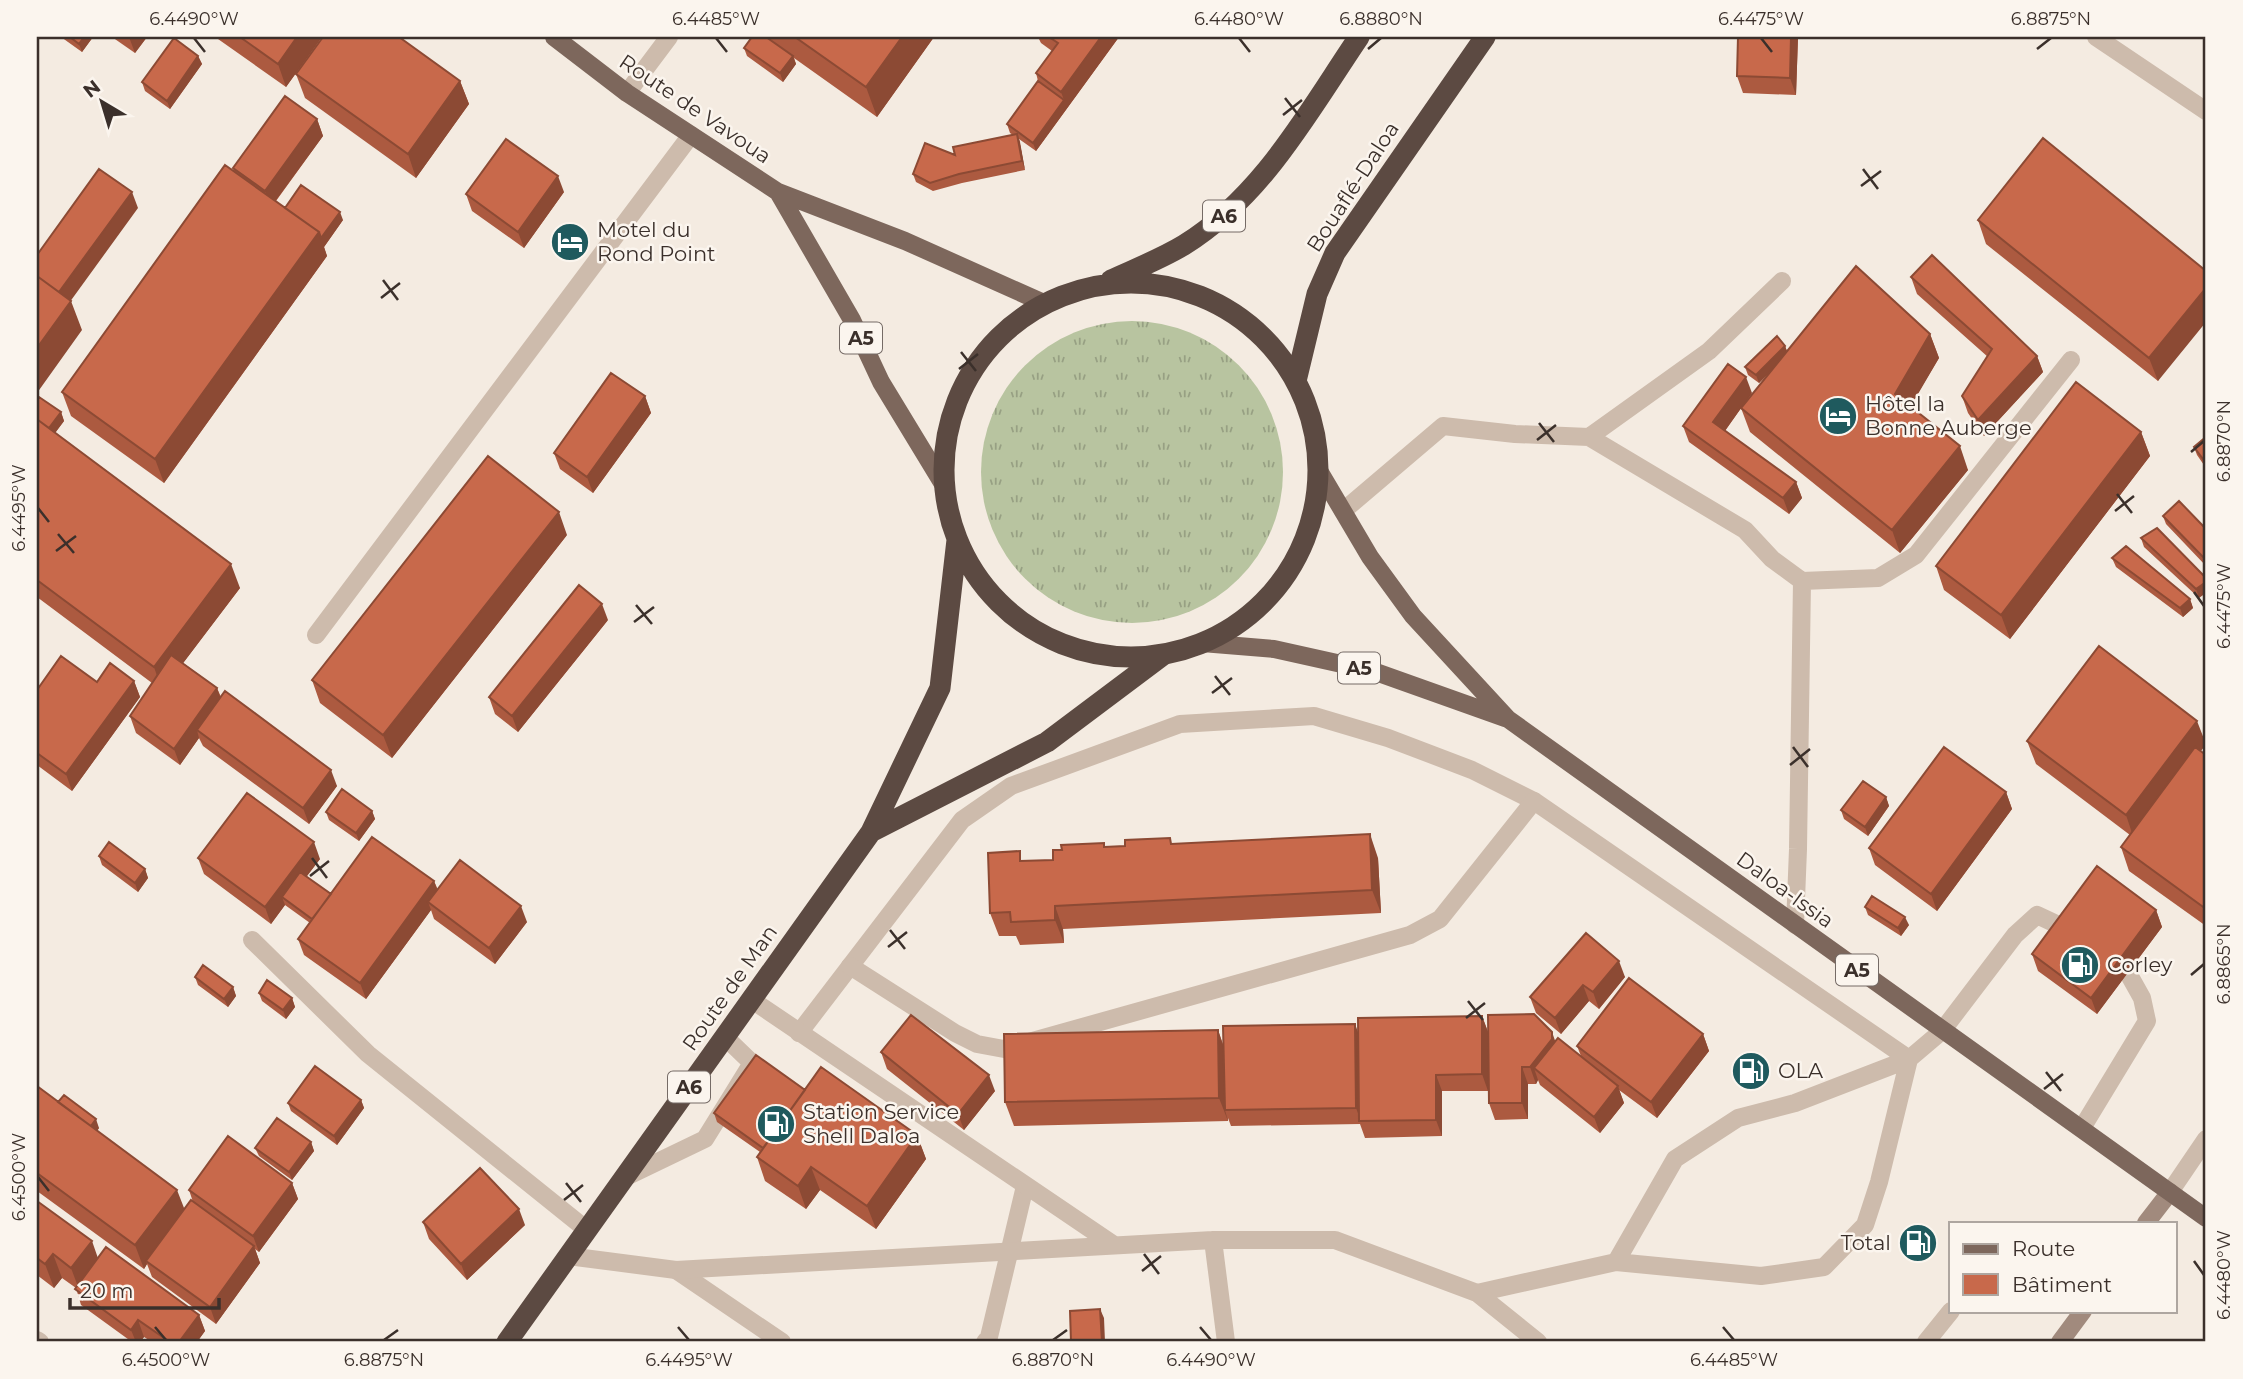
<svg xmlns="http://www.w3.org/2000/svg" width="2243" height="1379" viewBox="0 0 2243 1379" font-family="Montserrat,sans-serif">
	<defs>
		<pattern id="grass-tufts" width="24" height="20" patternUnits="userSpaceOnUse" patternTransform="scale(1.75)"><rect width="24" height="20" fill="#b8c4a0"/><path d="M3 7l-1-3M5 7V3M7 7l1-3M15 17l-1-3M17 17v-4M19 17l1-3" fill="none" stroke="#97a083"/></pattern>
	</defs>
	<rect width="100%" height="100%" fill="#f4ebe1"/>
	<path fill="url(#grass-tufts)" d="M981 472a151 151 0 1 1 302 0a151 151 0 1 1-302 0Z"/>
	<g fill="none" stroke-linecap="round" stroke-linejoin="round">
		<path stroke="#cdbbac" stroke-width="18" d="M1589 437 1745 530 1772 559 1802 581 1798 849 1795 925
			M1343 511 1443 426 1515 434 1589 437 1709 351 1782 281
			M1802 581 1878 578 1916 555 2071 360
			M316 635 691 135
			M252 940 368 1054 587 1230
			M799 1033 962 820 1011 786 1180 724 1314 716 1388 738 1472 770 1534 801 1909 1059 1879 1182 1865 1225 1824 1267 1761 1276 1616 1262
			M2082 1128 2147 1021 2142 998 2128 973
			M624 1178 705 1139 752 1063 725 1037
			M676 1270 782 1342
			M1477 1293 1616 1262 1675 1159 1738 1118 1795 1103 1909 1059 1942 1031 2015 935 2037 915 2069 930
			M985 1342 989 1337 1025 1186
			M1926 1342 1951 1311"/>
		<path stroke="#cdbbac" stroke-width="18" d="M2096 37 2206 111
			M627 93 669 37
			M850 966 955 1033 977 1044 1004 1049 1410 935 1440 919 1534 801
			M752 1000 1114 1245
			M2170 1192 2206 1139
			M1213 1240 1226 1342
			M568 1256 676 1270 1213 1240H1335L1477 1293 1538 1342
			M37 1340 40 1342"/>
		<path stroke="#a18a7d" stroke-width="18" d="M2146 1223 2170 1192
			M2060 1342 2083 1311"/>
		<path stroke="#7d675c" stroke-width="18" d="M554 37 627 93 778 192 905 241 1046 304
			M778 192 852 320 881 382 943 484
			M1318 469 1370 557 1413 616 1508 719 2206 1218
			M1202 643 1274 649 1373 671 1505 718"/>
		<path stroke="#5c4a42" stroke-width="21" d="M1111 280C1135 269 1161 259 1184 245 1263 196 1308 112 1359 37
			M944 470a187 187 0 1 1 374 0a187 187 0 1 1-374 0Z
			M1296 381 1317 294 1335 253 1485 37
			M871 832 1047 742 1163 655
			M507 1342 871 832 940 688 957 540"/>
	</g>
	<path fill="#ac5a40" d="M61 37H93L82 52Z
		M112 37H147L135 53Z
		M217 37H322L286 87 218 39Z
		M752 37H934L877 117 794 58 796 64 783 82 747 56 744 48Z
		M1038 37H1119L1036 151 1019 139 1025 170 962 183 933 191 916 182 913 174 955 155 1013 135 1010 133 1007 124 1038 81 1036 73 1052 51 1041 43Z
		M1738 37H1798L1796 95 1743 93 1737 76Z
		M198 56 202 64 170 109 145 91 142 82Z
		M296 74 460 81 469 104 416 178 305 98Z
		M317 119 323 136 276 201 285 208 343 220 324 247 327 256 164 483 71 416 62 392 234 172 233 168Z
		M564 192 524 248 472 211 466 194Z
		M1978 220 2206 271 2158 381 1986 244Z
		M1911 277 2037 356 2043 372 1984 436 1968 413 1962 396 1988 357 1917 294Z
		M1930 334 1939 358 1910 406 1968 470 1900 553 1750 432 1741 408 1725 431 1796 482 1802 498 1789 514 1689 442 1683 426 1752 393 1743 406 1768 374 1759 383 1748 375 1745 367 1785 346 1787 351Z
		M645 396 651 413 593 493 560 469 554 453Z
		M37 400 61 412 64 421 55 433 240 588 183 663 217 688 221 697 337 786 309 824 203 746 199 738 180 765 136 733 130 716 152 683 37 597Z
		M2141 432 2150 456 2010 639 1944 590 1936 566Z
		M2206 437V468L2197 455 2194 447Z
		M2163 516 2206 529V566L2166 524Z
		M567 535 392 758 320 703 312 680Z
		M2141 538 2206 578 2199 598 2144 547Z
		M2112 558 2190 599 2193 608 2183 617 2116 567Z
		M608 620 518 732 495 714 489 697Z
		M134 681 140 697 72 791 37 765V690L97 682Z
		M2027 741 2206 744 2201 751 2206 755V926L2129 871 2121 847 2130 835 2036 764Z
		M2006 792 2012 809 1937 911 1875 865 1869 848Z
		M1886 797 1889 806 1868 836 1844 819 1841 810Z
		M372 811 375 819 359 841 329 820 326 812Z
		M1172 844 1378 858 1381 913 1063 929 1064 943 1020 945 1016 936H999L990 913 1023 861 1053 860 1105 847Z
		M99 856 145 869 148 878 138 892 102 865Z
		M198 858 320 859 306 877 331 894 434 881 438 890 527 922 495 964 434 919 431 910 366 999 304 955 298 939 310 923 285 905 271 924 204 874Z
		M1865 907 1909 925 1901 936 1868 915Z
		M2156 910 2162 927 2097 1014 2038 971 2032 954Z
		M1586 933 1625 977 1599 1009 1589 1001 1561 1034 1536 1013 1530 997Z
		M195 977 233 987 236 996 228 1007 198 985Z
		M259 993 292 998 295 1007 286 1019 262 1001Z
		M1488 1015 1555 1042 1581 1056 1577 1046 1703 1034 1709 1051 1657 1118 1619 1090 1624 1103 1600 1133 1540 1085 1538 1080 1536 1084H1528V1119L1495 1120 1489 1103Z
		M1482 1016 1488 1032V1091H1442V1136L1365 1138 1360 1124 1231 1126 1228 1118V1121L1014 1126 1005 1102 1218 1030 1224 1047 1358 1033Z
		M881 1052 995 1091 964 1130 887 1069Z
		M37 1086 58 1102 99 1128 97 1131 184 1209 193 1202 189 1190 292 1183 298 1199 259 1252 255 1249 260 1263 216 1324 152 1277 147 1264 144 1269 37 1191Z
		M805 1090 917 1135 926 1159 876 1229 820 1190 806 1209 765 1181 757 1157 760 1152 717 1122 714 1113Z
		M361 1100 364 1108 337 1145 291 1111 288 1103Z
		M311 1142 314 1151 292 1180 259 1156 255 1148Z
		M37 1201 98 1258 199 1315 205 1331 197 1342H152L144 1337 140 1342H132L81 1305 76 1288 62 1278 54 1288 37 1275Z
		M423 1222 525 1225 467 1280 429 1239Z"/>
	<path fill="#8c4a34" d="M84 37H93L82 52 79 44Z
		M129 37H147L135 53Z
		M297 37H322L286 87 278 64Z
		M902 37H934L877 117 866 87Z
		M1101 37H1119L1036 151 1033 143 1064 100 1061 92Z
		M1791 37H1798L1796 95 1790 78Z
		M198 56 202 64 170 109 167 101Z
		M793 56 796 64 783 82 780 73Z
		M460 81 469 104 416 178 408 154Z
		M317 119 323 136 271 207 265 191Z
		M1017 134 1020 142 1025 170 1022 161Z
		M558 176 564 192 524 248 518 232Z
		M132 192 138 208 64 310 58 293Z
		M340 212 343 220 324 247 327 256 164 483 155 459 319 232Z
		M2206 288V322L2158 381 2149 358Z
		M71 301 82 330 37 393V348Z
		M1930 334 1939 358 1904 418 1895 394Z
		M1785 346 1788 354 1759 383 1756 375Z
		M2037 356 2043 372 1984 436 1978 420Z
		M1746 377 1752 393 1719 439 1713 422Z
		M645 396 651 413 593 493 587 477Z
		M61 412 64 421 37 457V445Z
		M2141 432 2150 456 2010 639 2001 615Z
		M1960 446 1968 470 1900 553 1892 530Z
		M1796 482 1802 498 1789 514 1783 498Z
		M559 512 567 535 392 758 383 735Z
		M231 564 240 588 162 691 154 667Z
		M2206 582V593L2199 598 2196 589Z
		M2190 599 2193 608 2183 617 2180 608Z
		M602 604 608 620 518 732 512 716Z
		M134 681 140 697 72 791 66 774Z
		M217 688 223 705 197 730 199 738 180 765 174 749Z
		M2197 721 2206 744 2134 839 2126 815Z
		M331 770 337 786 309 824 303 808Z
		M2006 792 2012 809 1937 911 1931 894Z
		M1886 797 1889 806 1868 836 1865 827Z
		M372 811 375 819 359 841 356 833Z
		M1370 834 1378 858 1381 913 1372 890Z
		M314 842 320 859 288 901 282 897 285 905 271 924 265 907Z
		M145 869 148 878 138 892 135 883Z
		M434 881 440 897 428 902 431 910 366 999 360 983Z
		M521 906 527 922 495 964 489 948Z
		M1055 906 1063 929 1064 943 1055 920Z
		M2156 910 2162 927 2097 1014 2091 998Z
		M1905 917 1909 925 1901 936 1898 928Z
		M1619 961 1625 977 1599 1009 1593 992Z
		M1583 985 1589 1001 1561 1034 1555 1018Z
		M233 987 236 996 228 1007 224 999Z
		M292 998 295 1007 286 1019 283 1010Z
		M1482 1016 1488 1032V1091L1482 1074Z
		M1355 1024 1361 1040V1121L1356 1108Z
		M1218 1030 1226 1054 1225 1110 1228 1121 1219 1098Z
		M1552 1032 1558 1049 1534 1068 1538 1080 1536 1084 1530 1067Z
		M1703 1034 1709 1051 1657 1118 1651 1102Z
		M1522 1067 1528 1084V1119L1522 1103Z
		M989 1075 995 1091 964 1130 958 1114Z
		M1436 1075 1442 1091V1136L1436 1120Z
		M1618 1086 1624 1103 1600 1133 1594 1117Z
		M361 1100 364 1108 337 1145 334 1136Z
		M96 1119 99 1128 91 1139 88 1130Z
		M917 1135 926 1159 876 1229 867 1206Z
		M311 1142 314 1151 292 1180 289 1172Z
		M811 1167 820 1190 806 1209 798 1186Z
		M292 1183 298 1199 259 1252 253 1236Z
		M177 1190 186 1213 146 1261 147 1264 144 1269 135 1245Z
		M519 1209 525 1225 467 1280 461 1264Z
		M92 1241 100 1264 80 1292 71 1268Z
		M254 1246 260 1263 216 1324 210 1307Z
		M53 1254 62 1278 54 1288 45 1264Z
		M1100 1309 1104 1318 1105 1342H1102Z
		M199 1315 205 1331 197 1342H179Z
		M138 1320 144 1337 140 1342H136L131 1330Z"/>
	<path fill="#c8694b" stroke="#8c4a34" stroke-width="2" d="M70 37H84L79 44Z
		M240 37H297L278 64Z
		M323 37H399L460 81 408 154 296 74Z
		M752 37H766L793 56 780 73 744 48Z
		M795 37H902L866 87Z
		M1049 37H1101L1061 92 1036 73 1058 43Z
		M1738 37H1791L1790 78 1737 76Z
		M174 38 198 56 167 101 142 82Z
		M1038 81 1064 100 1033 143 1007 124Z
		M285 96 317 119 265 191 233 168Z
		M1017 134 1022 161 959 174 930 183 913 174 925 143 955 155 953 147Z
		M2043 138 2206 271V288L2149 358 1978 220Z
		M506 139 558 176 518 232 466 194Z
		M225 165 319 232 155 459 62 392Z
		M99 169 132 192 59 292 37 276V255Z
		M301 185 340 212 321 238 319 232 285 208Z
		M1932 255 2037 356 1978 420 1962 396 1992 349 1911 277Z
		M1856 266 1930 334 1895 394 1960 446 1892 530 1741 408Z
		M37 276 71 301 37 348Z
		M1777 336 1785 346 1756 375 1745 367Z
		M1728 364 1746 377 1713 422 1796 482 1783 498 1683 426Z
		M611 373 645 396 587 477 554 453Z
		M2076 382 2141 432 2001 615 1936 566Z
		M39 397 61 412 49 428 38 420 37 422V400Z
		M38 420 231 564 154 667 37 580V422Z
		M2206 437V463L2194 447Z
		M488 456 559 512 383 735 312 680Z
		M2179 501 2206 529V560L2163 516Z
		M2157 528 2206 578V582L2196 589 2141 538Z
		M2126 546 2190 599 2180 608 2112 558Z
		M579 585 602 604 512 716 489 697Z
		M2099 646 2197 721 2126 815 2027 741Z
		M171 655 217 688 174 749 130 716Z
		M61 656 97 682 110 663 134 681 66 774 37 753V690Z
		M225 691 331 770 303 808 197 730Z
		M1944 747 2006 792 1931 894 1869 848Z
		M2195 747 2206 755V909L2121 847Z
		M1863 781 1886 797 1865 827 1841 810Z
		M342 789 372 811 356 833 326 812Z
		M247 793 314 842 265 907 198 858Z
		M1370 834 1372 890 1055 906V920L1011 922 1010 912 990 913 988 853 1020 851V861L1053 860V850H1062L1061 845 1104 843V847L1125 846V840L1170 838 1171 844Z
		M372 837 434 881 360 983 298 939Z
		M109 842 145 869 135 883 99 856Z
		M460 860 521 906 489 948 428 902Z
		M2097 866 2156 910 2091 998 2032 954Z
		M300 872 331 894 312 919 282 897Z
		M1872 896 1905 917 1898 928 1865 907Z
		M1586 933 1619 961 1593 992 1583 985 1555 1018 1530 997Z
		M203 965 233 987 224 999 195 977Z
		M1629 978 1703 1034 1651 1102 1577 1046Z
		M267 980 292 998 283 1010 259 993Z
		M1534 1014 1552 1032V1039L1530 1067H1522V1103H1489L1488 1015Z
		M911 1015 989 1075 958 1114 881 1052Z
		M1482 1016V1074L1436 1075V1120L1359 1121 1358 1018Z
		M1355 1024 1356 1108 1225 1110 1223 1026Z
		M1218 1030 1219 1098 1005 1102 1004 1034Z
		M1558 1038 1618 1086 1594 1117 1534 1068Z
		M756 1055 805 1090 763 1148 714 1113Z
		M315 1066 361 1100 334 1136 288 1103Z
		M821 1067 917 1135 867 1206 811 1167 798 1186 757 1157Z
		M37 1086 177 1190 135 1245 37 1173Z
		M64 1095 96 1119 91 1126 58 1102Z
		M277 1118 311 1142 289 1172 255 1148Z
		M228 1136 292 1183 253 1236 189 1190Z
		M480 1168 519 1209 461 1264 423 1222Z
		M191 1200 254 1246 210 1307 146 1261Z
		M37 1201 92 1241 71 1268 53 1254 45 1264 37 1258Z
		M106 1247 199 1315 179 1342H170L138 1320 131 1330 75 1289Z
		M1100 1309 1102 1342H1071L1070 1311Z"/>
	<path fill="none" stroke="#3b302b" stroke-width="2.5" d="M194 38 205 52M716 38 727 52M1239 38 1250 52M1761 38 1772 52M1368 49 1381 38M2037 49 2051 38M1285 98 1300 117M1283 115 1302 100M1863 169 1878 189M1861 186 1881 171M383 280 398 300M381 298 400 283M961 352 976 371M959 369 978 354M1539 423 1554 442M1537 440 1556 425M2191 452 2204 441M2117 494 2132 513M38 508 49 522M2115 511 2134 496M58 534 74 553M56 551 76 536M2194 592 2204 606M636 605 652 624M634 622 654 607M1215 676 1230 695M1212 693 1232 678M1793 747 1808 767M1790 765 1810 749M312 858 327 878M310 876 329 861M890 930 905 949M888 947 907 932M2191 975 2204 964M1468 1001 1483 1020M1466 1018 1485 1003M2046 1072 2061 1091M2044 1089 2063 1074M38 1177 49 1191M566 1183 581 1202M564 1200 583 1185M1144 1254 1159 1274M2194 1261 2204 1275M1142 1271 1161 1256M155 1327 166 1340M678 1327 689 1340M1200 1327 1211 1340M1723 1327 1734 1340M384 1340 398 1330M1053 1340 1067 1330"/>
	<defs>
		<g id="hotel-disc" transform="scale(2.0125)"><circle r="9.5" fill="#1f5a5e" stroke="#fbf5ee"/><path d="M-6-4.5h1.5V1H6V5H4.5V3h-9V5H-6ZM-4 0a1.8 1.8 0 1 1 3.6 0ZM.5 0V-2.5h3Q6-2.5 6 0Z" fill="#fff"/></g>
		<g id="fuel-disc" transform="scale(2.0125)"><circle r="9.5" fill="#1f5a5e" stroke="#fbf5ee"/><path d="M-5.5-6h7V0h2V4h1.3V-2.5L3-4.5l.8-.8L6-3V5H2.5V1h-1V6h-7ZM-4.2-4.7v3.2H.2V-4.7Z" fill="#fff"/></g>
	</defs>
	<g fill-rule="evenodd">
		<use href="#hotel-disc" x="570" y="242"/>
		<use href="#hotel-disc" x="1838" y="416"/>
		<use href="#fuel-disc" x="2080" y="965"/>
		<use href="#fuel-disc" x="1751" y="1071"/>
		<use href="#fuel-disc" x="776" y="1124"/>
		<use href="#fuel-disc" x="1918" y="1243"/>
	</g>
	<g text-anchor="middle" stroke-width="5" stroke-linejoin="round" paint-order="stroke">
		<g fill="#fbf5ee" stroke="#756b66" stroke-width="2">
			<rect x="1203" y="200.5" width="42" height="31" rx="5"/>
			<rect x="840" y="322.5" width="42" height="31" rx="5"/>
			<rect x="1338" y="652.5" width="42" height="31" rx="5"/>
			<rect x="1836" y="954.5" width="42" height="31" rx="5"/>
			<rect x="668" y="1071.5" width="42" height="31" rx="5"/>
		</g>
		<g font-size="19" font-weight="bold" fill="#3b302b">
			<text x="1224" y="223">A6</text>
			<text x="861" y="345">A5</text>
			<text x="1359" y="675">A5</text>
			<text x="1857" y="977">A5</text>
			<text x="689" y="1094">A6</text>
		</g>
		<g font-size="21" fill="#3b302b" stroke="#fbf5ee">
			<text transform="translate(695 109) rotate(34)" y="7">Route de Vavoua</text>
			<text transform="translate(1353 187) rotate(-57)" y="7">Bouaflé-Daloa</text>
			<text transform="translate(1785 890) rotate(36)" y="7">Daloa-Issia</text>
			<text transform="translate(730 988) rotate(-55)" y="7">Route de Man</text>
		</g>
		<g font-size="21" fill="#3b302b" stroke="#fbf5ee" text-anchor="start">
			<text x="597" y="237">Motel du<tspan x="597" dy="24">Rond Point</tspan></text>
			<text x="1865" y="411">Hôtel la<tspan x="1865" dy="24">Bonne Auberge</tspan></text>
			<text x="2107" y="972">Corley</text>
			<text x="1778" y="1078">OLA</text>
			<text x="803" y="1119">Station Service<tspan x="803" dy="24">Shell Daloa</tspan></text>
			<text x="1891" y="1250" text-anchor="end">Total</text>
		</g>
	</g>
	<rect width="2243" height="1379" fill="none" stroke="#fbf5ee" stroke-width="77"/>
	<rect x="1949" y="1222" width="228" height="91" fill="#fbf5ee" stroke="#aea6a0" stroke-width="2"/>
	<rect x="1963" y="1244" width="35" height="10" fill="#7d675c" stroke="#aea6a0" stroke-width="2"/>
	<text x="2012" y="1256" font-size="21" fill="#3b302b">Route</text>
	<rect x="1963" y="1274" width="35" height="21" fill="#c8694b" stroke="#aea6a0" stroke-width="2"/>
	<text x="2012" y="1292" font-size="21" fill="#3b302b">Bâtiment</text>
	<g transform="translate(102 102) rotate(322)" stroke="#fbf5ee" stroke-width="5" paint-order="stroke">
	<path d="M0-5L12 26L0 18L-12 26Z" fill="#3b302b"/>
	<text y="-10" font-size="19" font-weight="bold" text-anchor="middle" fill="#3b302b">N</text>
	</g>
	<path d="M70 1298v10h149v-10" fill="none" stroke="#3b302b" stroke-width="3.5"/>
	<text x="80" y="1298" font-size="21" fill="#3b302b" stroke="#fbf5ee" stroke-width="5" paint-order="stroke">20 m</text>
	<rect x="38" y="38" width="2166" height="1302" fill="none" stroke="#3b302b" stroke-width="2.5"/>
	<g font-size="18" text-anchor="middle" fill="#3b302b">
		<text x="194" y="25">6.4490°W</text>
		<text x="716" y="25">6.4485°W</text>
		<text x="1239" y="25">6.4480°W</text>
		<text x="1381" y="25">6.8880°N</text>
		<text x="1761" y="25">6.4475°W</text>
		<text x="2051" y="25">6.8875°N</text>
		<text transform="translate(2224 441) rotate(-90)" y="6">6.8870°N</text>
		<text transform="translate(19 508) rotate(-90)" y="6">6.4495°W</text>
		<text transform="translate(2224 606) rotate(-90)" y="6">6.4475°W</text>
		<text transform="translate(2224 964) rotate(-90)" y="6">6.8865°N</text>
		<text transform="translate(19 1177) rotate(-90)" y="6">6.4500°W</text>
		<text transform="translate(2224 1275) rotate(-90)" y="6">6.4480°W</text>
		<text x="166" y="1366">6.4500°W</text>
		<text x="384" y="1366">6.8875°N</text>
		<text x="689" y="1366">6.4495°W</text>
		<text x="1053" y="1366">6.8870°N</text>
		<text x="1211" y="1366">6.4490°W</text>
		<text x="1734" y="1366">6.4485°W</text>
	</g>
</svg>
